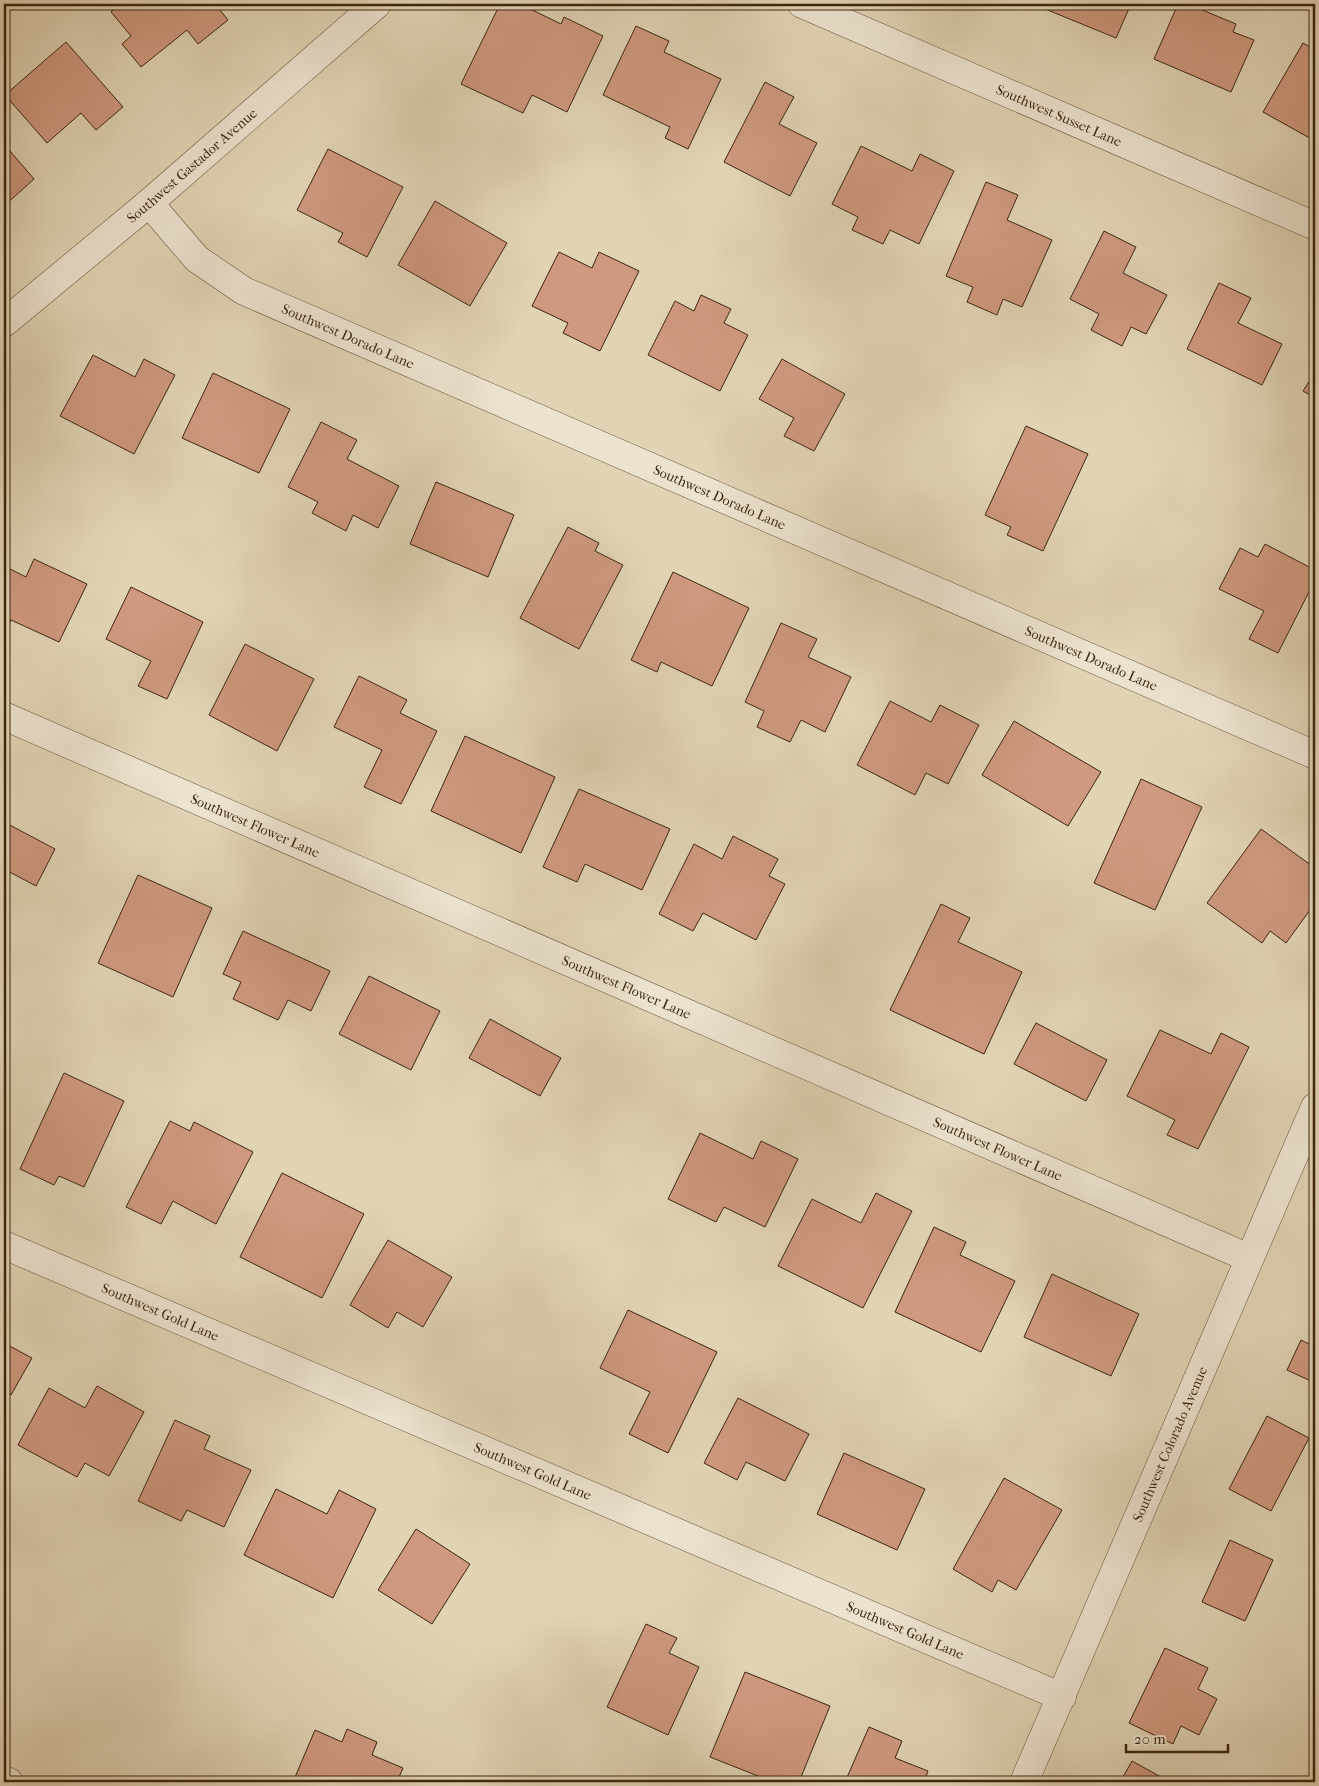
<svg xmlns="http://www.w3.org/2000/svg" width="1319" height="1786" viewBox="0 0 1319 1786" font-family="'IM FELL French Canon',serif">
	<rect width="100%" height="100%" fill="#e1d4b5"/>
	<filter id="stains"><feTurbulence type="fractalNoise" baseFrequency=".004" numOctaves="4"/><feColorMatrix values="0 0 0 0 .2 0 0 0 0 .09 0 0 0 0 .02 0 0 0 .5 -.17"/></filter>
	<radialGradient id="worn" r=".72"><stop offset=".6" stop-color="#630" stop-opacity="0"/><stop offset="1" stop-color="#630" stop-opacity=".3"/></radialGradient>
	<path fill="#ce997e" stroke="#3d260f" d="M120 4H215L228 20 198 44 187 30 141 67 122 44 131 36 111 12Z
		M500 4H520L561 24 564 17 603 36 567 112 532 95 523 113 461 84Z
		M1033 4H1131L1116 38Z
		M1178 4H1188L1236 24 1233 32 1254 40 1231 92 1154 59Z
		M636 26 669 41 664 52 721 79 688 149 665 138 670 127 603 95Z
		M66 42 123 107 96 130 81 113 47 143 5 95Z
		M1303 43 1315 50V141L1263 112Z
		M765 82 794 97 779 124 817 143 790 196 724 162Z
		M4 144 34 179 4 206Z
		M861 146 912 171 920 154 954 171 919 244 890 230 883 244 852 230 858 217 832 204Z
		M328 149 403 187 367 257 338 242 343 233 297 210Z
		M986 182 1018 195 1007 220 1052 240 1022 307 1003 299 997 315 967 302 973 287 946 276Z
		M435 201 507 243 470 306 398 265Z
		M1104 231 1136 247 1123 273 1167 295 1146 334 1131 327 1122 346 1091 330 1099 314 1070 299Z
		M559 252 592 268 599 252 639 271 600 351 563 333 568 323 532 306Z
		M1219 283 1251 298 1238 323 1282 344 1262 385 1187 349Z
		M701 295 731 309 724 323 748 335 720 391 648 355 675 301 694 311Z
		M93 355 135 377 144 359 175 375 134 454 60 416Z
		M782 359 845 394 814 451 784 436 794 418 759 399Z
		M1315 372V398L1303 391Z
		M213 373 290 409 259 473 182 438Z
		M321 422 357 440 347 459 399 486 378 528 353 515 346 531 312 513 318 502 288 487Z
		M1026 426 1088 454 1043 551 1007 535 1011 527 985 515Z
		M436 482 514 515 488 577 410 544Z
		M568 527 599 543 595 551 623 565 579 649 520 618Z
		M1265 544 1315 570V580L1278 653 1249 639 1264 611 1219 589 1240 548 1258 557Z
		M34 559 87 584 59 642 11 620 6 631 4 629V566L26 577Z
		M673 572 749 608 712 686 661 662 657 672 631 660Z
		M131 587 203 622 167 699 138 686 151 661 106 639Z
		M781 623 817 639 808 657 851 677 825 732 801 720 790 742 757 727 764 711 745 702Z
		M245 644 314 679 277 751 209 715Z
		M359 676 407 700 400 713 437 731 401 804 364 787 382 750 334 727Z
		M890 701 931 722 940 705 979 725 948 784 926 773 915 795 857 765Z
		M1014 721 1101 772 1068 826 982 775Z
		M465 736 555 777 521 853 431 811Z
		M1141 779 1202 807 1155 910 1094 883Z
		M579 789 670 829 642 890 585 864 577 882 543 867Z
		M4 822 55 849 36 886 4 869Z
		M1261 829 1315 868V903L1286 943 1270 931 1262 943 1207 903Z
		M733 836 778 859 769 876 785 884 756 940 703 913 693 931 659 914 694 844 722 859Z
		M138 875 212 908 173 997 98 963Z
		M941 904 970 918 958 942 1022 972 984 1054 890 1010Z
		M243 931 330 971 311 1011 288 1000 278 1020 233 999 241 982 223 974Z
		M369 976 440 1011 411 1070 339 1034Z
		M490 1019 561 1058 540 1096 469 1058Z
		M1036 1023 1107 1060 1086 1101 1014 1064Z
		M1160 1030 1211 1054 1221 1033 1249 1047 1198 1149 1167 1135 1175 1120 1127 1096Z
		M64 1073 124 1101 84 1187 59 1176 54 1185 20 1169Z
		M170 1121 190 1131 194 1122 253 1152 216 1224 173 1201 161 1224 126 1207Z
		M700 1133 753 1159 761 1141 798 1159 765 1227 724 1207 716 1222 668 1199Z
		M282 1173 364 1214 322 1298 240 1257Z
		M876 1193 912 1211 863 1308 778 1266 812 1199 861 1223Z
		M934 1227 966 1242 960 1255 1015 1281 981 1352 895 1312Z
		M388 1240 452 1277 423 1327 397 1312 388 1328 350 1305Z
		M1052 1274 1139 1314 1111 1376 1024 1337Z
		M628 1310 717 1352 668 1453 629 1434 650 1392 600 1368Z
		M1301 1340 1315 1347V1383L1287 1370Z
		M4 1343 32 1358 11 1395 4 1391Z
		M97 1386 144 1412 109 1476 85 1463 77 1477 18 1445 49 1388 85 1408Z
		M738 1398 809 1434 785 1481 746 1462 737 1480 704 1463Z
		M1267 1416 1309 1438 1271 1511 1229 1489Z
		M175 1420 210 1436 204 1449 251 1470 224 1527 187 1510 181 1521 138 1501Z
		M844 1453 925 1489 897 1550 817 1514Z
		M1004 1478 1062 1510 1016 1590 998 1580 992 1592 953 1569Z
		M276 1489 327 1514 339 1490 376 1509 333 1598 244 1555Z
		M416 1529 470 1564 432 1624 378 1590Z
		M1230 1540 1273 1560 1245 1621 1202 1602Z
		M646 1624 677 1638 669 1653 699 1667 668 1735 607 1707Z
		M1165 1648 1208 1668 1198 1689 1217 1699 1199 1735 1181 1726 1173 1744 1129 1723Z
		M745 1672 830 1706 799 1782H773L710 1757Z
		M869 1727 902 1741 895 1758 928 1771 924 1782H845Z
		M347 1729 377 1742 372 1755 403 1768 397 1782H293L315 1730 342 1742Z
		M1132 1761 1170 1782H1120Z"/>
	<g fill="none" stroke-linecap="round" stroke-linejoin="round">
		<g stroke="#665238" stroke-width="29">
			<g id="street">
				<path id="s1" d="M802 4 1315 226"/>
				<path id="s2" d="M149 203 197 259 244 291 1315 755"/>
				<path id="s3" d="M4 323 149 203 377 4"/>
				<path id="s4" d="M4 716 1249 1258"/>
				<path id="s5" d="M4 1245 1062 1697"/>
				<path d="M4 1780 9 1782"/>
				<path id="s6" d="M1024 1782 1315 1107"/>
			</g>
		</g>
		<use href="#street" stroke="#ece3cf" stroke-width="28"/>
	</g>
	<g text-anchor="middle" stroke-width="4.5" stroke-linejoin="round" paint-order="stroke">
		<g font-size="14" fill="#3d260f" stroke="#ece3cf">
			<text dy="5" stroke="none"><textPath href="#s1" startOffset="280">Southwest Susset Lane</textPath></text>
			<text dy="5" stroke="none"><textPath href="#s3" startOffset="245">Southwest Gastador Avenue</textPath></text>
			<text dy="5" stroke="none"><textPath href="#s2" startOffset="244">Southwest Dorado Lane</textPath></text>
			<text dy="5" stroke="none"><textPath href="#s2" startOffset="649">Southwest Dorado Lane</textPath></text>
			<text dy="5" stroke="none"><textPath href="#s2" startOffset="1054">Southwest Dorado Lane</textPath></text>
			<text dy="5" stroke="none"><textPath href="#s4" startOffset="274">Southwest Flower Lane</textPath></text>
			<text dy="5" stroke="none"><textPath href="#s4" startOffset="679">Southwest Flower Lane</textPath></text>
			<text dy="5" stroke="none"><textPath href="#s4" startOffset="1084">Southwest Flower Lane</textPath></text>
			<text dy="5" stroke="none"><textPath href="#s5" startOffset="170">Southwest Gold Lane</textPath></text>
			<text dy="5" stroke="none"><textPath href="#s6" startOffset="368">Southwest Colorado Avenue</textPath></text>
			<text dy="5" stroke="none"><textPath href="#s5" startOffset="575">Southwest Gold Lane</textPath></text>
			<text dy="5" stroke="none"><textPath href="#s5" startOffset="980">Southwest Gold Lane</textPath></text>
		</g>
	</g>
	<rect width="1319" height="1786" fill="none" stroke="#e1d4b5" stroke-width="20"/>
	<rect x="5" y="5" width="1309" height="1776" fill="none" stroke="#3d260f" stroke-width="2.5"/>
	<rect x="10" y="10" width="1299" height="1766" fill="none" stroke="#3d260f"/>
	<path d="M1126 1744v8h102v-8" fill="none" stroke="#3d260f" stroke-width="2.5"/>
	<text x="1134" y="1744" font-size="15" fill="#3d260f" stroke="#ece3cf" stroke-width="4" paint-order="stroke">20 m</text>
	<rect width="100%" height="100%" filter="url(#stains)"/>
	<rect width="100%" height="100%" fill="url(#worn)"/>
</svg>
